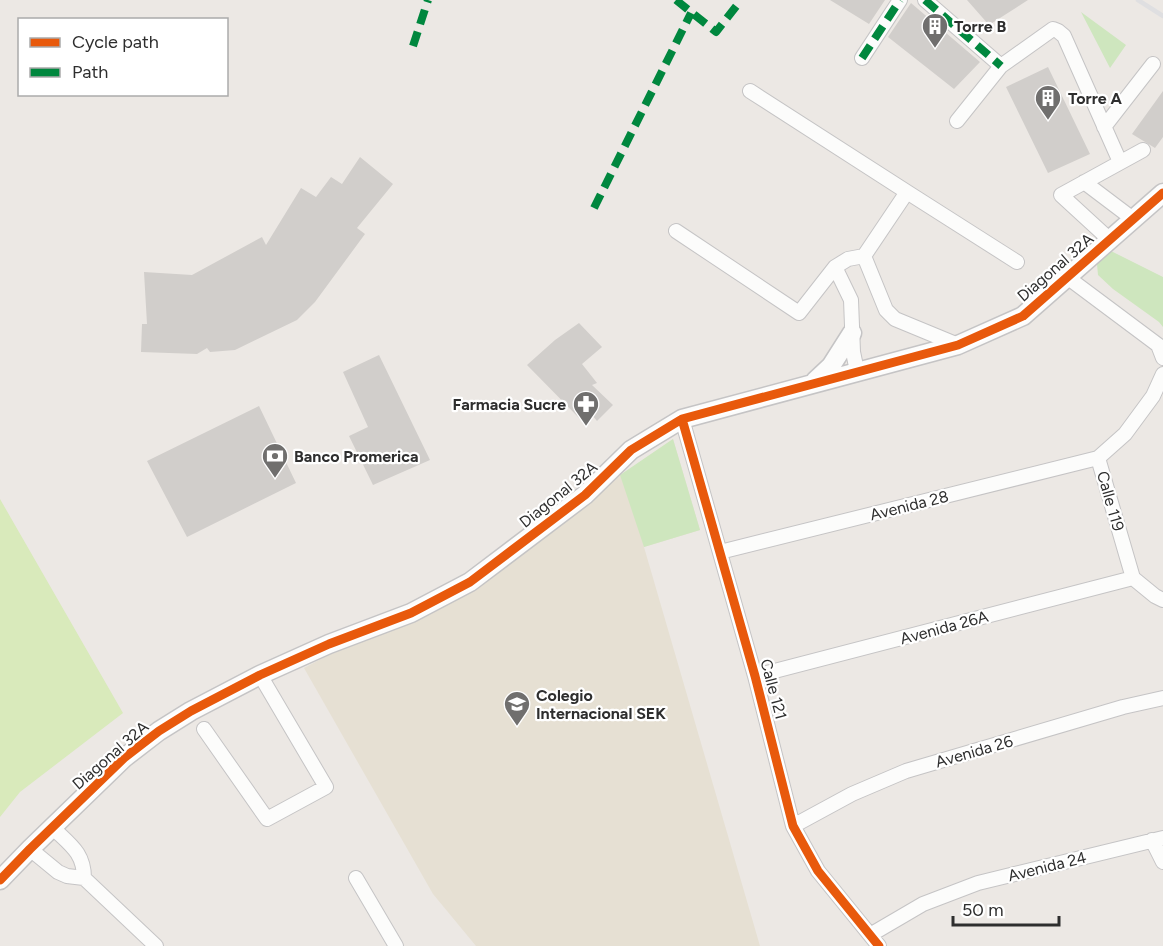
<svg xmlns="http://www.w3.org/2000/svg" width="1163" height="946" viewBox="0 0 1163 946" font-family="Figtree,sans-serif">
	<rect width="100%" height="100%" fill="#ece8e4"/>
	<path fill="#e6e0d3" d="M673 439 700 530 644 547 760 946H476L433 894 304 668 470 580Z"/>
	<path fill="#cee6be" d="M1081 12 1126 45 1110 68Z
		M1111 251 1163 277V327L1159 322 1113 289 1098 275 1097 264Z
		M673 439 700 530 644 547 620 475Z"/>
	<path fill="#d9eabb" d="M0 499 123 713 20 792 0 817Z"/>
	<path fill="#d1cecb" d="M830 0H885L869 24Z
		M967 0H1028L989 25Z
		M911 3 980 62 954 89 888 37Z
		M1048 67 1090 154 1048 173 1006 87Z
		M1163 91V137L1155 148 1132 134Z
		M360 157 393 184 357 228 365 234 315 302 297 320 235 350 210 352 207 348 197 354 141 352 142 324H147L144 272 192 275 262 237 266 245 301 188 316 197 331 177 342 184Z
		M579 323 602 347 582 364 597 383 592 385 613 405 597 421 591 414 583 422 527 365 555 340Z
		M379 355 430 460 373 485 349 436 368 427 343 372Z
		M259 406 296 483 187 537 147 461Z"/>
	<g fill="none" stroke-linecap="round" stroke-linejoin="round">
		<g stroke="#c5c4c5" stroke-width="16">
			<path id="street" d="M925 0 1001 66
				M862 58 900 0
				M957 121 1001 66 1053 29 1058 31 1064 36 1120 162
				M1104 127 1153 64
				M1084 182 1133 219
				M907 192 1017 262
				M676 231 799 313 835 267 848 259 864 256 907 192 750 91
				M1110 240 1061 195 1143 150
				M864 256 886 310 895 319 958 345
				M835 267 851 300 853 352 857 371
				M1067 277 1158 345 1163 358
				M682 419 755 676 793 826 818 871 879 946
				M720 552 1098 458
				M1133 578 1098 458 1125 434 1153 396 1163 374
				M1133 578 1155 596 1163 600
				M755 676 1133 578
				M204 729 267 819 326 787 260 675
				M793 826 852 794 906 771 1123 707 1163 698
				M52 827C69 844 84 852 84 878
				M1152 840 1163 862
				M30 849 58 872 67 876 84 878 156 946
				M356 878 396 946
				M870 935 923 904 978 883 1163 838"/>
		</g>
		<g stroke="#c5c4c5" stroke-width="21">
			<path id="secondary" d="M815 381 831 366 852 333
				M0 880 30 849 124 758 159 731 191 711 260 675 329 644 411 613 470 582 585 495 631 450 682 419 958 345 1023 316 1163 193"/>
		</g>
		<use href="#street" stroke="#fcfcfb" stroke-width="14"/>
		<use href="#secondary" stroke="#fcfcfb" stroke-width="18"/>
		<path stroke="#dfdfe1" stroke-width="4.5" d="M1138 0 1163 16"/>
		<path stroke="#00873e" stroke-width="8" stroke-dasharray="15 8" stroke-linecap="butt" d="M676 0 716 32 741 0
			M925 0 1001 66
			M413 46 428 0
			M862 58 900 0
			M594 208 691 13"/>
		<g stroke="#fff" stroke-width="13">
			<path id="cycleway" d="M682 419 755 676 793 826 818 871 879 946
				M0 880 30 849 124 758 159 731 191 711 260 675 329 644 411 613 470 582 585 495 631 450 682 419 958 345 1023 316 1163 193"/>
		</g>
		<use href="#cycleway" stroke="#e8590c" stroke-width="9"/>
	</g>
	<defs>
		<g id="building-pin" transform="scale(1.35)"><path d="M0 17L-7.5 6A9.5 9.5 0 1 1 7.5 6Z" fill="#706f6e" stroke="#fff"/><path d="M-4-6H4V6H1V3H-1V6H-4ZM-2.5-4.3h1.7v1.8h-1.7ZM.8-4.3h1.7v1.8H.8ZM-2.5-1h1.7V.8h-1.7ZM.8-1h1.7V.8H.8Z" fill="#fff"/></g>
		<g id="pharmacy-pin" transform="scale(1.35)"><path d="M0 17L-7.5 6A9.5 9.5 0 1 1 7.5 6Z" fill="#706f6e" stroke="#fff"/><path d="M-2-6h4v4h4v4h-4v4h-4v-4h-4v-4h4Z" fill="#fff"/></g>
		<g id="bank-pin" transform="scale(1.35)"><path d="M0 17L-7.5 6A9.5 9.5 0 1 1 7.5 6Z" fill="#706f6e" stroke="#fff"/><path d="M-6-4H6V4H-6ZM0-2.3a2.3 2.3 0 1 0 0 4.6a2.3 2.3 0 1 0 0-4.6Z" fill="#fff"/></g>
		<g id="school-pin" transform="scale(1.35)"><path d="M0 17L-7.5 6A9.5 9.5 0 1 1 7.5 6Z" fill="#706f6e" stroke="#fff"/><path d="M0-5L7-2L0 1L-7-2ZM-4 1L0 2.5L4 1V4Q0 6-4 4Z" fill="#fff"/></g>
	</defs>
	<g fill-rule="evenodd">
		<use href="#building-pin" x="935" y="26"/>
		<use href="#building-pin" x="1048" y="98"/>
		<use href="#pharmacy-pin" x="586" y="404"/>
		<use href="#bank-pin" x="275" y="456"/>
		<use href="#school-pin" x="517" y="704"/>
	</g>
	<g text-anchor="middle" stroke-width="4.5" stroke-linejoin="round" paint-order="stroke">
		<g font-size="16" font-weight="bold" fill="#2e2e2e" stroke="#fff" text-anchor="start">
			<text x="954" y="32">Torre B</text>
			<text x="1068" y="104">Torre A</text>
			<text x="566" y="410" text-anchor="end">Farmacia Sucre</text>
			<text x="294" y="462">Banco Promerica</text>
			<text x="536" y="701">Colegio<tspan x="536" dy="18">Internacional SEK</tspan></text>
		</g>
		<g font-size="16" fill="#2e2e2e" stroke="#fff">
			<text transform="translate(1055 267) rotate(-41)" y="6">Diagonal 32A</text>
			<text transform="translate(558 494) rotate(-39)" y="6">Diagonal 32A</text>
			<text transform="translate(1111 501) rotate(74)" y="6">Calle 119</text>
			<text transform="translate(909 505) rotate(-14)" y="6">Avenida 28</text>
			<text transform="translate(944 627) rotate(-15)" y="6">Avenida 26A</text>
			<text transform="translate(774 689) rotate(75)" y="6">Calle 121</text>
			<text transform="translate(974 751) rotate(-16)" y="6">Avenida 26</text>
			<text transform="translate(110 755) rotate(-41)" y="6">Diagonal 32A</text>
			<text transform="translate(1047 866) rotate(-14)" y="6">Avenida 24</text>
		</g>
	</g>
	<rect x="18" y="18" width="210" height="78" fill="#ffffff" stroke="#ababab" stroke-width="1.5"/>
	<rect x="30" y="38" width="30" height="9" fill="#e8590c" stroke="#ababab" stroke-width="1.5"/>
	<text x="72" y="48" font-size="18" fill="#2e2e2e">Cycle path</text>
	<rect x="30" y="68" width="30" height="9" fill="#00873e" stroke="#ababab" stroke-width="1.5"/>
	<text x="72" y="78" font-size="18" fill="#2e2e2e">Path</text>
	<path d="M953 916v9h106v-9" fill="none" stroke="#2e2e2e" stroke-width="3"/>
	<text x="962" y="916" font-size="18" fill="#2e2e2e" stroke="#ffffff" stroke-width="4.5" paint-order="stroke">50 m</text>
</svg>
